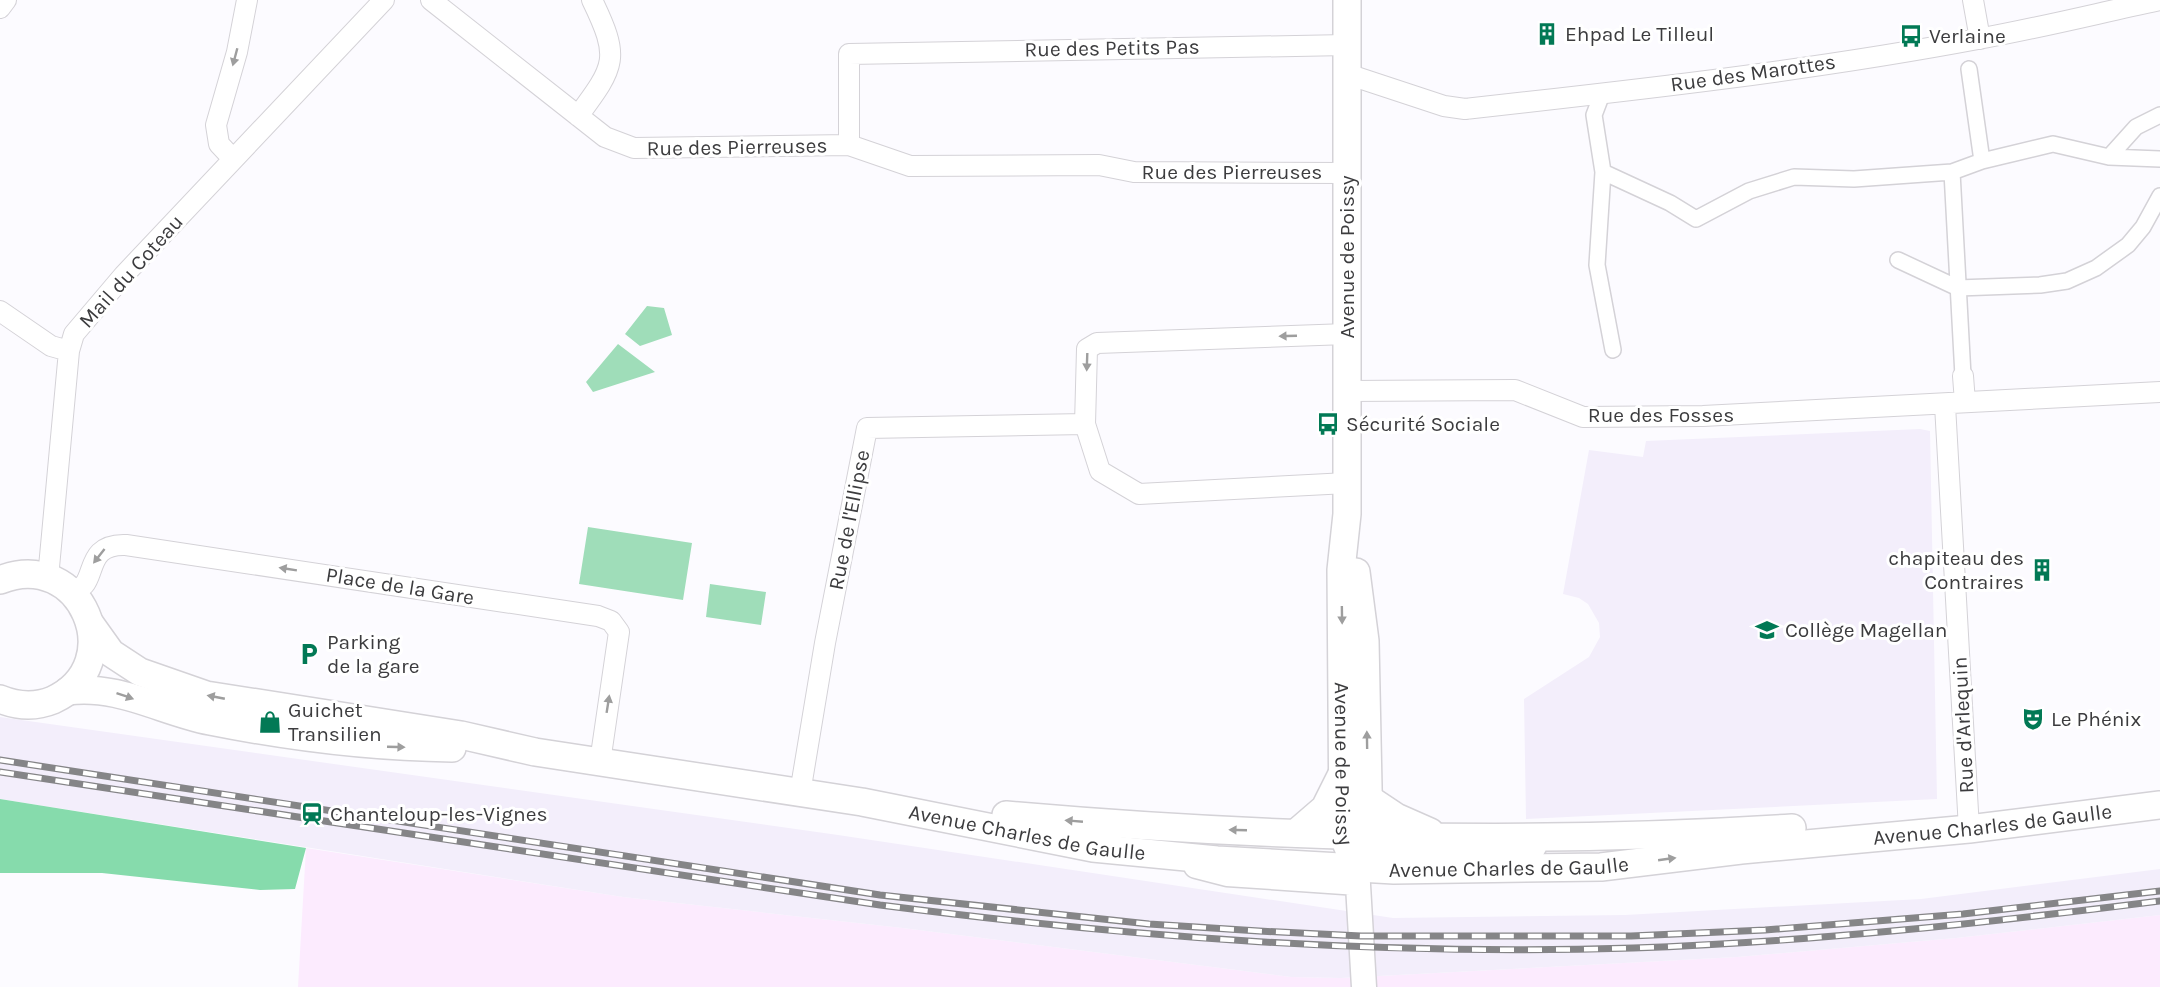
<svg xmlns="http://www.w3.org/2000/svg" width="2160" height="987" viewBox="0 0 2160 987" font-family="Karla,sans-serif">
	<rect width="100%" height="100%" fill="#fcfbff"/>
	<path fill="#fcebfe" d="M306 848 623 897 903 928 1291 977 1341 978 1737 957 1956 938 2160 915V987H298Z"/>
	<path fill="#f3eefb" d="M1920 429 1930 431 1937 799 1526 819 1524 699 1589 657 1600 637 1599 623 1588 604 1579 598 1563 594 1589 450 1643 457 1646 441Z
		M0 717 838 835 1393 918 1625 915 1921 899 2160 869V915L1956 938 1737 957 1341 978 1291 977 903 928 623 897 0 799Z"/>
	<path fill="#9fddb9" d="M647 306 664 308 672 335 640 346 625 334Z
		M618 344 655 372 593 392 586 382Z
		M588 527 692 543 683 600 579 584Z
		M710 584 766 592 761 625 706 617Z"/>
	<path fill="#86dbac" d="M0 799 306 848 295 889 260 890 102 873H0Z"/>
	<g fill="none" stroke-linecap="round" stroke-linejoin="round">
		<g stroke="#d4d2d7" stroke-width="18">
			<path id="pedestrian" d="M1602 94 1594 115 1603 172 1597 265 1613 350
				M2109 157 2136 127 2160 115
				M1982 161 2053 144 2109 157 2160 159
				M1603 172 1670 203 1696 219 1749 191 1794 177 1854 179 1952 172
				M1898 260 1958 288 2040 285 2067 281 2096 268 2128 245 2143 227 2160 196
				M1963 376 1952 172 1982 161 1969 69"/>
		</g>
		<g stroke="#d4d2d7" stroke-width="22">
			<path id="minor" d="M431 0 605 137 634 148 849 145 910 166 1099 165 1134 172 1347 173
				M1973 0 1980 39
				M0 8 6 0
				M1347 74 1444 106 1465 109C1636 90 1808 71 1978 39 2039 28 2099 13 2160 0
				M578 116C616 65 620 58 592 0
				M849 145V54L1347 45
				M233 159 219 144 216 125 237 52 247 0
				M0 311 51 346 69 351
				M1347 334 1097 343 1087 349 1085 424 1100 471 1139 494 1347 483
				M1963 376 1965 402
				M1347 391 1515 390 1583 417 1703 416 2160 392
				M1945 405 1969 829
				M48 578 69 351 74 334 124 275 384 0
				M69 590C102 592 78 543 126 545L598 616 611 621 619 632 600 762
				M800 793 825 643 867 428 1085 424"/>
		</g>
		<g stroke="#d4d2d7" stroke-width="27">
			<path id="tertiary" d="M1364 851 1461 853 1534 847
				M1196 866 1227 874 1358 883
				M1357 868 1364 987"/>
		</g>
		<g stroke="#d4d2d7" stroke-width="30">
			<g id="secondary">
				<path id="s1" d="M1347 0V514L1341 570 1343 835 1350 852"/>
				<path d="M1356 572 1365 641 1369 835 1364 851"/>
				<path d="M0 580C81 547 131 664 53 700 36 707 17 706 0 699"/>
				<path id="s2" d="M91 625 111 653 140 672 206 695 461 735 535 752 862 802 1093 848 1217 860 1394 870 1601 867 1741 850 1969 829 2160 805"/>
				<path d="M68 691C118 684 163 712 210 721 290 737 371 747 452 748"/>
				<path d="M1369 799 1396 817 1430 832"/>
				<path d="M1006 815C1267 838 1530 845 1792 828"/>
				<path d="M1296 833 1325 808 1341 776"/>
			</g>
		</g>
		<use href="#pedestrian" stroke="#fff" stroke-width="15"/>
		<use href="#minor" stroke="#fff" stroke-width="20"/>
		<use href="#tertiary" stroke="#fff" stroke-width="24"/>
		<use href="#secondary" stroke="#fff" stroke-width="27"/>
		<g stroke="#858587" stroke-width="7">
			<path id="rail" d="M0 760 880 895 1149 924 1259 931 1361 936H1631L1765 930 1963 914 2160 891
				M0 772 880 905C1130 937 1381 956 1633 948 1810 942 1985 923 2160 901"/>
		</g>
		<use href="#rail" stroke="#fff" stroke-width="4.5" stroke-dasharray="14" stroke-linecap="butt"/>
	</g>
	<defs><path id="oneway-solid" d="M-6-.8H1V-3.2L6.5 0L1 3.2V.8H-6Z" transform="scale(1.5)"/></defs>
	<g fill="#9e9e9e">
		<use href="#oneway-solid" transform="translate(235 57) rotate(105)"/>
		<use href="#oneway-solid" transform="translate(1288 336) rotate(178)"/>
		<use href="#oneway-solid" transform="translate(1087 362) rotate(92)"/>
		<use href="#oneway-solid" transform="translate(99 556) rotate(128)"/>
		<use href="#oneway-solid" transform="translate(288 569) rotate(-171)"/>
		<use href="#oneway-solid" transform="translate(1342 615) rotate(89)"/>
		<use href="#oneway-solid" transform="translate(125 696) rotate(19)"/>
		<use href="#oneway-solid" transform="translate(216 697) rotate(-169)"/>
		<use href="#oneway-solid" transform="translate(608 704) rotate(-81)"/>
		<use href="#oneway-solid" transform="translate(1367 740) rotate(-91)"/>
		<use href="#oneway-solid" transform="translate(396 747) rotate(2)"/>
		<use href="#oneway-solid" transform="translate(1074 821) rotate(-175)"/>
		<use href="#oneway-solid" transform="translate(1238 830) rotate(-178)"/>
		<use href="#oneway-solid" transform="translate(1667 859) rotate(-8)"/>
	</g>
	<defs>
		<g id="building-bare" transform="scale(1.8)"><path d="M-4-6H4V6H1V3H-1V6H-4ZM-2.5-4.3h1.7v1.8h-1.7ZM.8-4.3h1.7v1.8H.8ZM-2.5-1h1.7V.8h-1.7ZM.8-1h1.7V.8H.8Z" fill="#027955" stroke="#fff" stroke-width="2.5" paint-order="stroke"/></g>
		<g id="bus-bare" transform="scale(1.8)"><path d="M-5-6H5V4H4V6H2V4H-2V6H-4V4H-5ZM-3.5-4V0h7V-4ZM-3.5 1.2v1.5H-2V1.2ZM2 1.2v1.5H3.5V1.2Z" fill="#027955" stroke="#fff" stroke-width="2.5" paint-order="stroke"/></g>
		<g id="school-bare" transform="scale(1.8)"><path d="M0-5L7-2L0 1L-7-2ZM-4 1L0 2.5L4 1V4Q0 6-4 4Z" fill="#027955" stroke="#fff" stroke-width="2.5" paint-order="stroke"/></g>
		<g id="parking-bare" transform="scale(1.8)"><path d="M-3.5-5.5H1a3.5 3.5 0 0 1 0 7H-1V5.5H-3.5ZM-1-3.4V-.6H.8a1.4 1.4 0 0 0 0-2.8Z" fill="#027955" stroke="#fff" stroke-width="2.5" paint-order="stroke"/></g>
		<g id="theatre-bare" transform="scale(1.8)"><path d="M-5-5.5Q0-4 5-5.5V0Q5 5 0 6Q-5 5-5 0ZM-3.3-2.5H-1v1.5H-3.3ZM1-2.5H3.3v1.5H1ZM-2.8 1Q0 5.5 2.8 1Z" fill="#027955" stroke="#fff" stroke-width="2.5" paint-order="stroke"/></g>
		<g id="shop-bare" transform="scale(1.8)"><path d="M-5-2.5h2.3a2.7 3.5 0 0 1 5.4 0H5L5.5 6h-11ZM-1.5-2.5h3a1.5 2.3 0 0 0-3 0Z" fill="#027955" stroke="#fff" stroke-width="2.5" paint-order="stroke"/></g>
		<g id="station-bare" transform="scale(1.8)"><path d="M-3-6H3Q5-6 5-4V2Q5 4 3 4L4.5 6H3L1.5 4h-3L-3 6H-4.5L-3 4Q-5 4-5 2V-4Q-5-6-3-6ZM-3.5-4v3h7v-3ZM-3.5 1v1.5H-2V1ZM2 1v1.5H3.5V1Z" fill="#027955" stroke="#fff" stroke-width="2.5" paint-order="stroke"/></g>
	</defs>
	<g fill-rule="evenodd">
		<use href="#building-bare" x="1547" y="34"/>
		<use href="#bus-bare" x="1911" y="36"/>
		<use href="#bus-bare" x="1328" y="424"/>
		<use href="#building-bare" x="2042" y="570"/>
		<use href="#school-bare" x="1767" y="630"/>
		<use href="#parking-bare" x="309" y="654"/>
		<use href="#theatre-bare" x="2033" y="719"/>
		<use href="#shop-bare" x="270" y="722"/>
		<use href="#station-bare" x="312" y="814"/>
	</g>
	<g text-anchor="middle" stroke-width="6" stroke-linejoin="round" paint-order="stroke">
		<g font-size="21" fill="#3c3c3e" stroke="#fff" text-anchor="start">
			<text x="1565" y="41">Ehpad Le Tilleul</text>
			<text x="1929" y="43">Verlaine</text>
			<text x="1346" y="431">Sécurité Sociale</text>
			<text x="2024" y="565" text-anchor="end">chapiteau des<tspan x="2024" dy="24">Contraires</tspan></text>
			<text x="1785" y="637">Collège Magellan</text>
			<text x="327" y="649">Parking<tspan x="327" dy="24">de la gare</tspan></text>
			<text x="288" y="717">Guichet<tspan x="288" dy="24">Transilien</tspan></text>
			<text x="2051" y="726">Le Phénix</text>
			<text x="330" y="821">Chanteloup-les-Vignes</text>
		</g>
		<g font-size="21" fill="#3c3c3e" stroke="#fff">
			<text transform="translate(1112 48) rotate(-1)" y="7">Rue des Petits Pas</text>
			<text transform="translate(1753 73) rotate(-8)" y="7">Rue des Marottes</text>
			<text transform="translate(737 147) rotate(-1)" y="7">Rue des Pierreuses</text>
			<text x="1232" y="179">Rue des Pierreuses</text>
			<text transform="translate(1347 257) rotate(-90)" y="7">Avenue de Poissy</text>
			<text transform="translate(131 271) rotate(-48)" y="7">Mail du Coteau</text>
			<text x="1661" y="422">Rue des Fosses</text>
			<text transform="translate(849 520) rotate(-79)" y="7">Rue de l'Ellipse</text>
			<text transform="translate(400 586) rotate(9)" y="7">Place de la Gare</text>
			<text transform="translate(1963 725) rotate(-93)" y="7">Rue d'Arlequin</text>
			<text dy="7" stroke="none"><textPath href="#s1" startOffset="764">Avenue de Poissy</textPath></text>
			<text dy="7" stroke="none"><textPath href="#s2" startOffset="1942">Avenue Charles de Gaulle</textPath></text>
			<text dy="7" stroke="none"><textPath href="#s2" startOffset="972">Avenue Charles de Gaulle</textPath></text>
			<text dy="7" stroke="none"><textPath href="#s2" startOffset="1456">Avenue Charles de Gaulle</textPath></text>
		</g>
	</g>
</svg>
